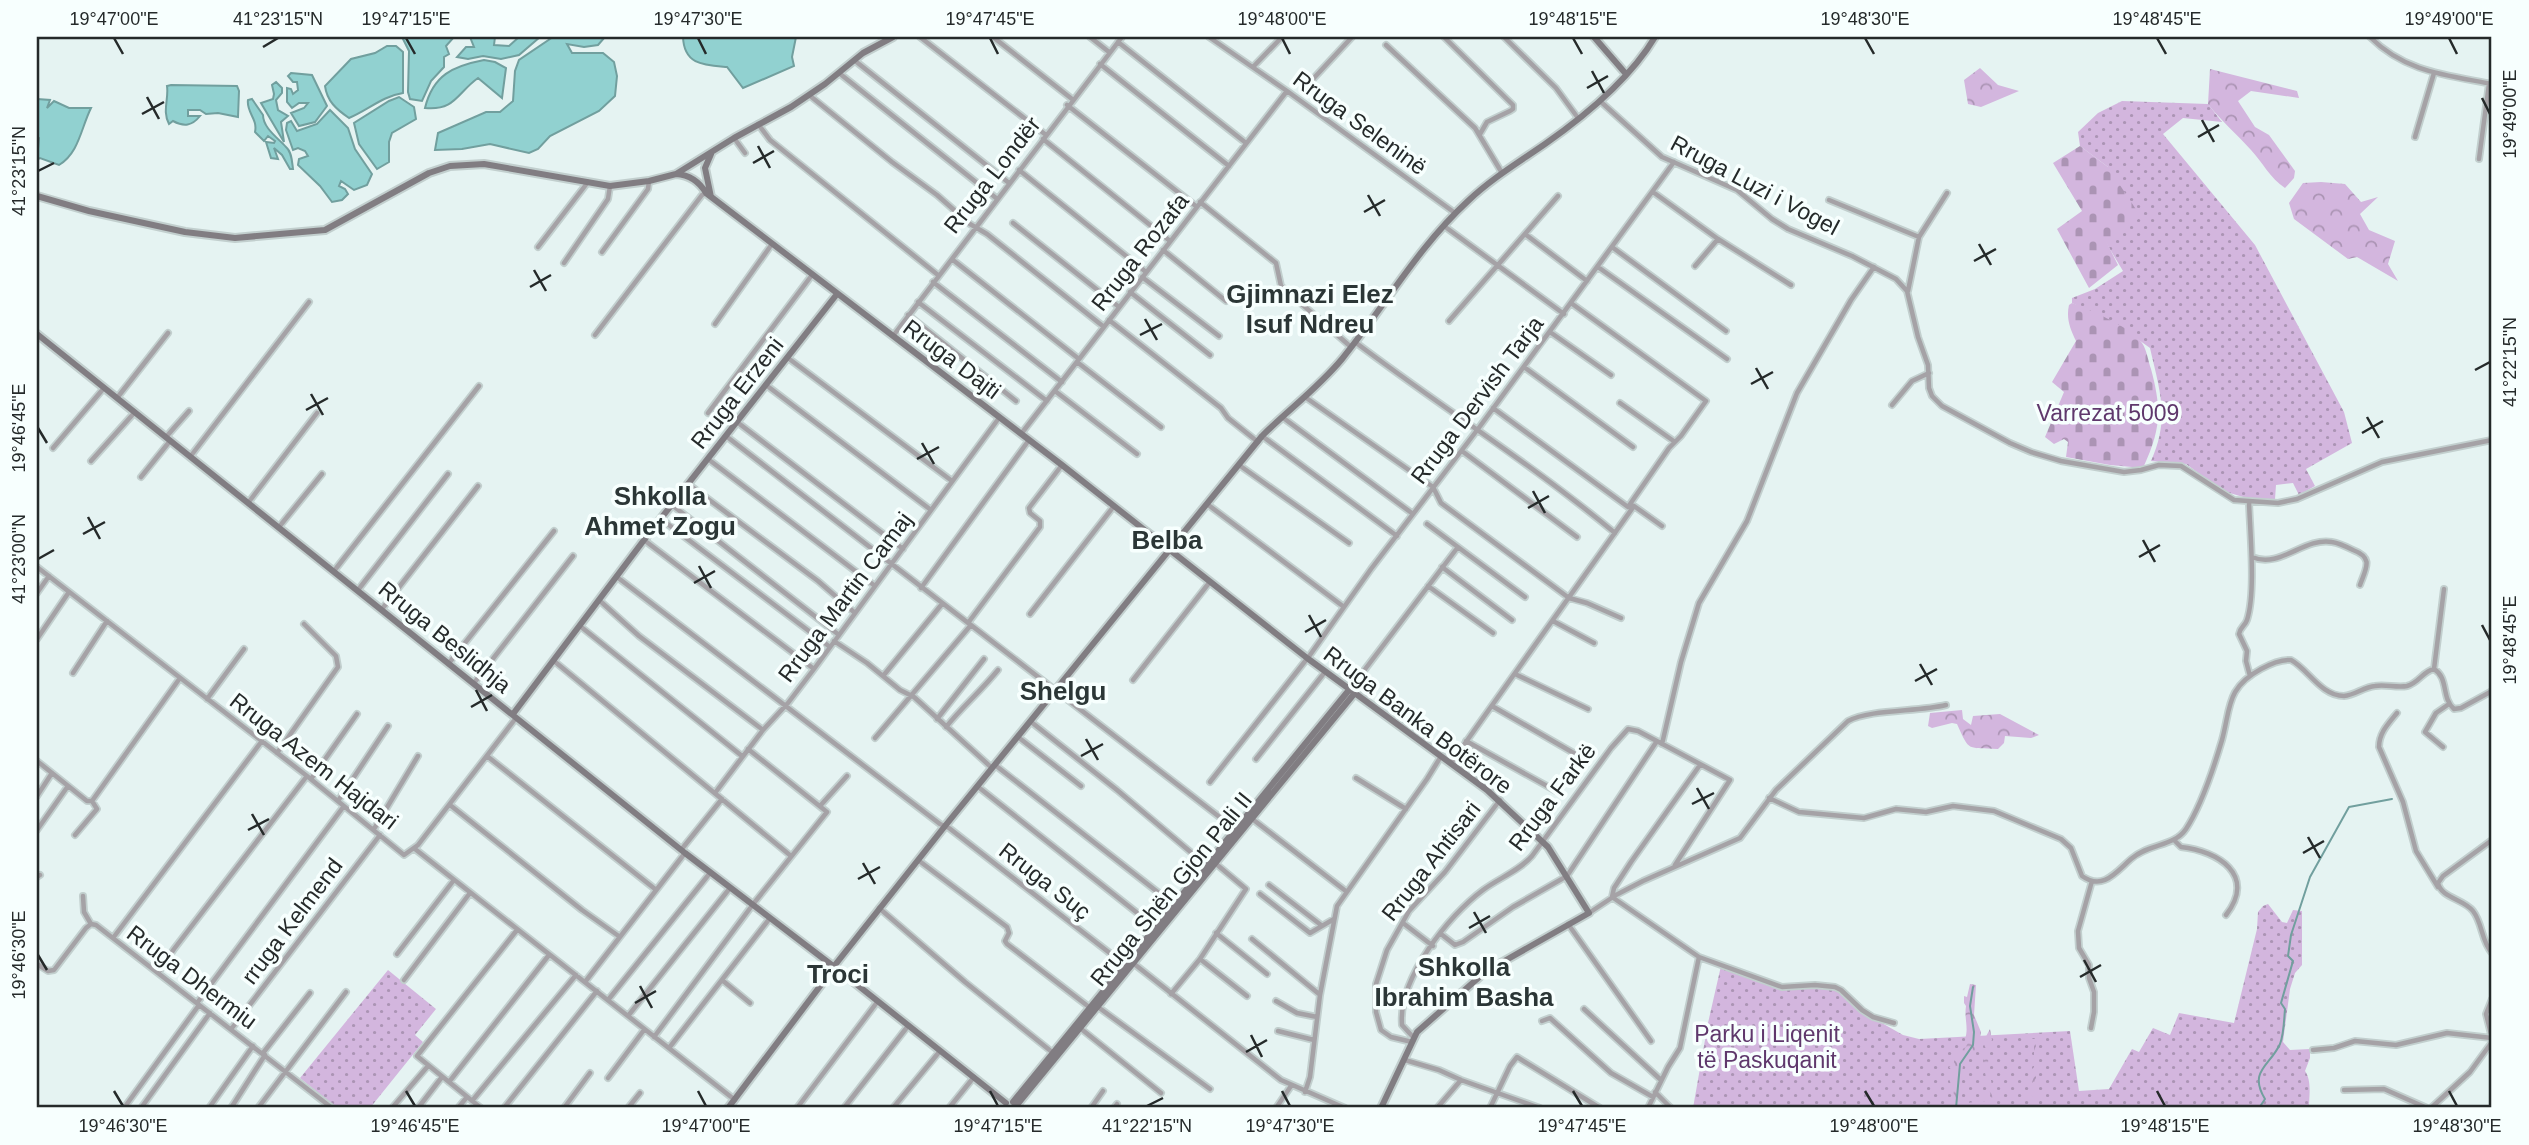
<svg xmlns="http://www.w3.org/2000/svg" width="2529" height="1145" viewBox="0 0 2529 1145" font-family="Arial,sans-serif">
	<defs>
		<pattern id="green-dots" width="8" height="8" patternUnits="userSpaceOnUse" patternTransform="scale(1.75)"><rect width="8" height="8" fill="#d3b6de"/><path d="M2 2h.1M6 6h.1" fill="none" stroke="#ab94b4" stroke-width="1.8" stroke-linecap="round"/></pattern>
		<pattern id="forest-crowns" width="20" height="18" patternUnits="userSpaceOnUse" patternTransform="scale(1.75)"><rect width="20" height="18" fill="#d3b6de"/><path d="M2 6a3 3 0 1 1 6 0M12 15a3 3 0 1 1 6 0" fill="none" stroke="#ab94b4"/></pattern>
		<pattern id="cemetery-stones" width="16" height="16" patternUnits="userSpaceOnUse" patternTransform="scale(1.75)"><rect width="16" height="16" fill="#d3b6de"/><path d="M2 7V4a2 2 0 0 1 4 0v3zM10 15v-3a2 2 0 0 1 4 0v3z" fill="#ab94b4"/></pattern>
	</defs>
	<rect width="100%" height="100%" fill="#e5f3f2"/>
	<path fill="url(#green-dots)" d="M2122 101 2208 104 2222 122 2183 118 2163 134 2255 245 2344 412 2352 443 2306 469 2315 486 2299 495 2293 483 2276 485 2275 499H2250L2223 491 2186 464 2151 461C2170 418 2160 392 2150 348L2118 325 2072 303V298L2095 289 2123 271 2105 241 2108 167 2080 146 2078 132 2098 113Z
		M2268 904 2282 922 2287 923 2293 910 2302 911V965L2295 973 2290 989 2283 1042 2290 1050 2310 1049V1058L2305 1071C2312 1081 2309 1096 2309 1108H1693L1708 1023 1721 966 1777 988 1794 990 1821 987 1837 991 1873 1018 1903 1035 1919 1039 2070 1031 2079 1091 2109 1089 2132 1049 2139 1052 2153 1028 2170 1035 2179 1013 2234 1023 2257 929 2258 912 2263 906Z
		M388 970 436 1009 415 1035 423 1042 370 1108H337L300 1078Z"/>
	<path fill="url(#forest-crowns)" d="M1980 68 1998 85 2019 91 1981 107 1968 104 1964 80Z
		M2210 69 2297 91 2299 98 2251 91 2238 101 2255 127 2269 135 2295 171 2294 178 2285 188C2270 178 2263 163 2251 150 2237 134 2221 121 2208 104Z
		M2321 182 2345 184 2361 202 2378 197 2360 214 2369 230 2395 241 2388 264 2398 281 2357 257 2348 259 2294 219 2289 203 2303 183Z
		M1962 710 1963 719 1971 725 1973 716 2000 714 2039 735 2031 738 2005 736 2004 743 1998 749C1967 747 1970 753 1957 724L1952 723 1932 728 1928 726 1930 713Z
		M1970 984 1976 985 1974 1015 1981 1032 1979 1048 1963 1066 1960 1082 1961 1099 1967 1103 1975 1102 1976 1099 1979 1102 1992 1100C1989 1087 1979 1060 1986 1049L1983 1042 1990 1029 1992 1040 1989 1045 1988 1064 1995 1102 1998 1105C2009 1104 2024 1109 2033 1104 2030 1093 2035 1083 2031 1071L2034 1067V1046L2029 1042 2031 1039H2036V1098L2032 1108H1997L1972 1105 1964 1108H1950L1953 1104 1954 1087H1952L1949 1079 1954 1073 1949 1067 1954 1064V1057L1958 1055 1956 1053 1966 1047 1968 1042 1965 1039C1969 1028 1964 1019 1966 1006L1964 1003V996L1967 997Z"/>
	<path fill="url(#cemetery-stones)" d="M2080 146 2108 167 2141 217 2106 241 2118 265 2089 288 2057 229 2082 211 2053 163Z
		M2072 303C2089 309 2132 328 2142 343 2147 350 2148 361 2151 369 2162 410 2161 429 2143 468L2110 465 2066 457 2068 442 2064 439 2054 444 2045 437 2064 392 2052 382 2076 341C2070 329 2066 318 2069 305Z"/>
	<path fill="#91d1d0" stroke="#719f9e" stroke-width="2" d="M402 37H454L446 46 449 54 444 57V67L431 81 422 101 410 99 408 92 409 51Z
		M470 37H495L494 45 509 46 519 37H540L519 55 501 59 483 56 468 59 457 57 466 47H474Z
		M553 37H605L598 45 584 47 567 44 572 53H603L614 62 617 76 615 96 599 111 550 136 538 149 529 153 490 144 462 149 435 150 438 133 486 112H500L513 101 515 71 519 60Z
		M683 37H796L792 57 794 66 743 88 727 67C704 65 684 65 683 37Z
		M387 46H396L403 52V93C383 96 368 110 349 118 336 109 327 101 325 86L351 59 375 53Z
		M484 60 495 62 506 68 502 98 478 78C457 93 455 111 425 108 433 75 453 66 484 60Z
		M291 73 312 75 327 106 315 122 299 126 291 113 304 108 308 103H299L292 108 287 102V88L291 89 293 94 298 90 297 82H293L288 76Z
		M276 82 282 88V93L276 100 278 110 288 116 281 122 284 142 261 103 273 99 274 94 272 85Z
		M171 85 237 86 239 91 238 117 218 113 206 114 200 110H188V116H200C192 126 184 127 173 121L169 124C162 111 169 99 167 86Z
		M399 97 414 107 416 119 392 133 389 142V162L377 169 359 144 354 123 389 101Z
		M37 99 50 100 47 108 54 101 69 108H91C81 128 79 153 59 165L40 158 37 160 39 138 37 137Z
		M252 99 263 115C263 128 278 138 286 147 292 152 292 162 293 169H290L282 155 274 148 278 159 271 158 266 142 274 143 275 141 268 136 264 141 255 132C258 119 246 112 248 100Z
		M330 110 348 128 355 149 372 174 367 185 354 190 341 181 339 186 345 189 348 194 342 200 332 202 320 186 298 165 299 159 308 156 305 151 298 148 293 150 286 130 287 123 291 121 297 131 317 124Z"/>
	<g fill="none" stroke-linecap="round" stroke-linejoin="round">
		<path stroke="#719f9e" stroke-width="2" d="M1472 1108 1473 1107
			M1956 1108 1960 1064 1973 1045 1974 1032 1970 1006 1973 987
			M2259 1108 2265 1099C2248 1071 2270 1066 2280 1044 2284 1034 2284 1020 2285 1009L2281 1003 2293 961 2288 956 2291 935 2310 877 2349 807 2392 799"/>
		<g stroke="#c2cfce" stroke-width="8">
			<path id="street" d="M920 37 1046 135
				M993 37 1072 99
				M1090 37 1109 52
				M1209 37 1287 91 1455 213
				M1444 37 1513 105V109L1510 111 1487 122 1480 134
				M1504 37 1556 88 1578 118
				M2370 37C2405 72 2446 75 2492 84
				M1118 42 1246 143
				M1386 45 1475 128 1502 173
				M854 60 1009 183
				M1100 64 1229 166
				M1253 67 1282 37
				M839 73 996 198
				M1313 79 1352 37
				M809 95 892 162 937 195 970 224 987 234 1104 327
				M1600 101 1662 157 1737 190 1772 219 1788 229 1852 256 1896 279 1907 291 1918 337 1928 365 1929 388 1932 396 1942 406 1953 412 2010 443 2031 452 2061 461 2124 472 2141 470 2159 465 2181 466 2234 500 2278 503 2297 499 2382 462 2492 440
				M1067 105 1197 207
				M758 124 770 140 938 275
				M2415 137 2434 73
				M734 138 745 153
				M1043 139 1170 241
				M2479 159 2489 84
				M1019 170 1146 272
				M1653 192 1718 239 1791 285
				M1829 200 1919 237
				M1200 202 1276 263 1281 286 1351 347
				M1013 223 1119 307
				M1444 226 1564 314
				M1525 234 1587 281
				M538 247 588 182
				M1612 247 1726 331
				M1163 250 1226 301
				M602 252 648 189 649 181
				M953 260 1079 359
				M564 263 608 199 610 186
				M1695 266 1718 239
				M1598 267 1727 359
				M1142 277 1219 336
				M933 282 1062 382
				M1908 291 1919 237 1947 193
				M1130 292 1210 355
				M918 302 1047 401
				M1571 303 1706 401 1681 436 1669 448 1628 507
				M908 315 1016 401
				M1109 320 1221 408 1228 418 1258 442
				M1449 321 1558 196
				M715 324 772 244
				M1550 332 1611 375
				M595 335 702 195 706 193
				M893 336 1122 37
				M1355 342C1441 407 1532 464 1615 533
				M788 358 952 481
				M1077 362 1161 427
				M1524 367 1633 447
				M766 385 931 510
				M1055 391 1137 454
				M1305 397 1433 487 1441 503 1569 598 1587 603 1621 618
				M117 398 168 333
				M1620 403 1675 442
				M1892 405 1912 381 1929 373
				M1493 408 1628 507
				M708 413 812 275
				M1282 417 1413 514
				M737 422 903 549
				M1021 434 1287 91
				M726 436 1235 829
				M1262 436 1397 536
				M166 437 189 411
				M53 448 104 388
				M1462 451 1577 537
				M190 457 309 302
				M708 459 875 586
				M91 461 135 412
				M1239 465 1349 543
				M141 477 170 441
				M688 484 818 581 855 613
				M2249 502C2250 533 2256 592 2247 620 2245 626 2240 627 2239 634L2247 651 2246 661 2250 676
				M248 503 317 413
				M1207 504 1344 607
				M672 505 839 635
				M1634 506 1662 526
				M661 519 830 647
				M1427 524 1525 597
				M279 527 322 474
				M644 540 814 669
				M2252 557C2280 569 2304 537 2332 542 2339 543 2347 547 2353 550 2374 558 2366 568 2360 585
				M37 567 307 776 404 855 418 845 516 718
				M1442 567 1512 620
				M334 571 479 386
				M617 577 940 824 949 828 1120 961 1125 964 1133 963 1281 1080 1345 1108
				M1428 586 1493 633
				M921 588 1029 440
				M358 590 448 474
				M37 593 49 576
				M599 600 639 636 763 730
				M382 609 478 486
				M1030 614 1114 506
				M1553 621 1594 643
				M968 623 1040 527V521L1030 513 1029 508 1062 465
				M580 626 742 756
				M37 639 69 592
				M834 641 867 663 900 690 914 697 992 768
				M554 661 791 856
				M449 663 554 531
				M2434 669 2444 589
				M73 673 107 621
				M1515 674 1588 709
				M883 676 942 604
				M1133 680 1209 583
				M474 683 573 556
				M1350 689 1458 547
				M207 699 244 649
				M1492 706 1584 759
				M2397 713C2388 724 2379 733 2379 747L2403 802 2416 851 2438 887
				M937 719 984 659
				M1030 721 1117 790 1206 865
				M946 727C963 706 981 691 998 670
				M1018 737 1081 786
				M875 738 971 625
				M1466 741 1556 791
				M1662 744 1681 662 1699 603 1747 521 1797 393 1851 300 1874 267
				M2443 747 2425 732 2436 713 2449 704
				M277 753 338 667 336 656 304 624
				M487 756 655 889
				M1256 759 1325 672
				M37 761 87 801H92L180 678
				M1451 763 1634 506
				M995 765 1173 904
				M1700 765 1631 862 1614 888 1612 897 1699 957 1782 987 1815 985 1835 987 1841 990 1862 1010 1873 1017 1894 1023
				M1356 778 1406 809
				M311 779 357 714
				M1210 782 1310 655 1371 569 1478 429 1674 162
				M977 786 1155 927
				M715 793 763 730 788 703 814 669 999 418
				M37 796 52 773
				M1769 798 1799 812 1864 818 1896 809 1926 812 1953 806 1994 811 2061 839 2071 848 2082 876C2103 891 2116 872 2131 859 2149 843 2174 847 2186 829 2201 806 2214 767 2222 740 2231 707 2226 688 2261 669 2270 664 2280 659 2291 660 2308 669 2321 696 2344 696 2355 695 2364 687 2375 686 2385 684 2397 688 2407 686 2419 683 2423 671 2434 669 2449 678 2441 698 2454 709L2461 708 2492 691
				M338 801 388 726
				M450 805 582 910 620 937
				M820 806 847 776
				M1251 818 1347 892
				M374 829 418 756
				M37 830 68 786
				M75 835 97 809 92 801
				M2174 840 2181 847C2218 851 2257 875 2226 915
				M2492 840 2443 876 2438 883C2441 898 2464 899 2473 911 2483 924 2481 941 2492 953
				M415 849 735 1100
				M681 850 722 799
				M918 860 1007 927 1009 933 1005 941 1007 944 1089 1007
				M37 877 40 875
				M1269 885 1321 925
				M1260 894 1310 933 1334 919
				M83 896 84 912 91 924
				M879 908 965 982 1052 1052
				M1589 913 1616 895 1643 881 1740 838 1776 790 1848 721C1870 709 1918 712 1946 705
				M1403 923 1433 946
				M1568 924 1651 1041
				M1216 933 1267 974
				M1441 934 1455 945 1463 942 1513 907 1567 876 1657 741
				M113 938 262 741
				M1252 939 1319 994
				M397 954 454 880
				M1200 959 1247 996
				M37 964 48 971 54 970 86 928 91 924 96 925 332 1108
				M158 973 174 949 307 776
				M404 980 470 893
				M722 980 750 1003
				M585 982 685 853
				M1171 994 1200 959 1246 889 1215 863
				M608 1000 710 873
				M1276 1001 1297 1013 1317 1017
				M197 1003 344 806
				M1098 1007 1210 1089
				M1584 1009 1661 1080
				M628 1016 730 888
				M1542 1021 1550 1018 1611 1073 1653 1097
				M232 1028 380 835
				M1080 1028 1161 1093
				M2091 1028 2094 1012V992L2089 978V965L2079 948 2078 931 2092 881
				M1278 1031 1314 1040
				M654 1037 754 903 827 812 748 749
				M1414 1038 1402 1025C1398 979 1448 916 1483 890 1499 878 1519 871 1532 856L1611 748 1628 729 1638 731 1730 780 1675 865
				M2492 1038 2486 1014 2492 999
				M1412 1042 1391 1037 1381 1030 1376 1012V984L1387 950 1409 911 1445 872 1500 800
				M669 1048 770 918
				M2313 1050 2334 1048 2355 1041 2396 1045 2447 1033 2492 1038
				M263 1053 310 993
				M1405 1060 1439 1070 1461 1080 1540 1108
				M608 1078 644 1030
				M449 1082 549 955
				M2344 1090 2384 1089 2427 1108
				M1305 1092 1310 1077 1320 995 1337 906 1427 779 1440 758
				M1655 1092 1671 1108
				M472 1101 576 975
				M124 1108 199 1005
				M141 1108 210 1013
				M209 1108 253 1046
				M231 1108 265 1055
				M258 1108 346 992
				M392 1108 428 1066
				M418 1108 442 1077
				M458 1108 467 1097
				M481 1108 417 1056 517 930
				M504 1108 597 991
				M564 1108 590 1073
				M628 1108 640 1093
				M797 1108 878 1001
				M844 1108 908 1026
				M893 1108 940 1051
				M949 1108 974 1077
				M1091 1108 1103 1091
				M1114 1108 1117 1104
				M1276 1108 1291 1086
				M1437 1108 1461 1080
				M1490 1108 1510 1066 1517 1057 1600 1108
				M1648 1108 1668 1067 1680 1048 1699 957
				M2431 1108 2470 1072 2492 1042"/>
		</g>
		<g stroke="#c2cfce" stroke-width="10">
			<path id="secondary" d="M1594 37 1626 74
				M676 174C690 175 699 181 706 193L1062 465 1307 658 1487 790 1548 847 1589 913 1485 972 1417 1032 1381 1108
				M37 196 89 211 185 232 235 238 325 230 429 173 450 166 484 164 610 186 649 181 676 174 734 138 791 107 825 84 863 53 893 37
				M711 197 705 168 711 154
				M37 334 685 853 833 966
				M513 714 644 540 837 294
				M835 965 945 826 1262 436C1288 410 1318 388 1342 359 1385 306 1418 247 1468 201 1491 179 1519 162 1545 144 1585 116 1630 79 1655 37
				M836 968 1006 1103
				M1013 1102 1349 690
				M1016 1106 1354 694
				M728 1108 833 969"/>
		</g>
		<use href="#street" stroke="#a5a2a6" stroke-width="4.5"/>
		<use href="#secondary" stroke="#817d82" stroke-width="6"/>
	</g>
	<path fill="none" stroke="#252a2a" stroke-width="2.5" d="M114 38 123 54M406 38 415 54M698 38 706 54M990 38 998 54M1282 38 1290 54M1573 38 1582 54M1865 38 1874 54M2157 38 2166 54M2449 38 2457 54M263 47 278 38M1592 71 1604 93M1587 88 1608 76M147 97 159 119M2482 98 2490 114M142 114 164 102M2202 120 2214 142M2198 137 2219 125M758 146 770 168M753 163 774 151M38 171 54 163M1368 195 1380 216M1364 212 1385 200M1979 244 1991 265M1974 261 1996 249M534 270 546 291M530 287 551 275M1145 319 1157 340M1140 335 1162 324M1756 368 1768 389M2475 370 2490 362M1751 384 1773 372M311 394 323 415M306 410 328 398M2367 417 2379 438M38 428 47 443M2362 433 2383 421M922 443 934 464M917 459 939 447M1533 491 1545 513M1528 508 1549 496M88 517 100 539M83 534 105 522M2143 540 2155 562M2139 557 2160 545M38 559 54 550M699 566 711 588M694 583 715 571M1309 615 1321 637M2482 625 2490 640M1305 632 1326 620M1920 664 1932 685M1915 681 1937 669M476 690 487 711M471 707 492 695M1086 739 1098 760M1081 756 1103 744M1697 788 1709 809M1692 804 1714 793M252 814 264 835M248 830 269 819M2308 837 2320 858M2303 853 2324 841M863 863 875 884M858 879 880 867M1474 912 1486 933M1469 928 1490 916M38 955 47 970M2084 960 2096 982M2080 977 2101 965M640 986 652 1008M635 1003 656 991M1251 1035 1262 1057M1246 1052 1267 1040M114 1091 123 1106M406 1091 415 1106M698 1091 706 1106M990 1091 998 1106M1282 1091 1290 1106M1573 1091 1582 1106M1865 1091 1874 1106M2157 1091 2165 1106M2449 1091 2457 1106M1147 1106 1163 1098"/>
	<g text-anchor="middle" stroke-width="7" stroke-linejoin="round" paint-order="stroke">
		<g font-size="23" fill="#252a2a" stroke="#f7fffe">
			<text transform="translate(1360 123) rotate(36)" y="8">Rruga Seleninë</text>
			<text transform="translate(992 175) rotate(-52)" y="8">Rruga Londër</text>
			<text transform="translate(1755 185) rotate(28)" y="8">Rruga Luzi i Vogel</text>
			<text transform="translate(1140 252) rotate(-52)" y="8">Rruga Rozafa</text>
			<text transform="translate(952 359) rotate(37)" y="8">Rruga Dajti</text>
			<text transform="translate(737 393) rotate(-52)" y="8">Rruga Erzeni</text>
			<text transform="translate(1477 400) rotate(-53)" y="8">Rruga Dervish Tarja</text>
			<text transform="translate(845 597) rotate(-53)" y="8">Rruga Martin Camaj</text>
			<text transform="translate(445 637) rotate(39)" y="8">Rruga Beslidhja</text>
			<text transform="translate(1418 720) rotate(37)" y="8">Rruga Banka Botërore</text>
			<text transform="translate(314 761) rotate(38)" y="8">Rruga Azem Hajdari</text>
			<text transform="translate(1552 797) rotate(-53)" y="8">Rruga Farkë</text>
			<text transform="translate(1431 861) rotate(-52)" y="8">Rruga Ahtisari</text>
			<text transform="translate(1045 881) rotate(38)" y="8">Rruga Suç</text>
			<text transform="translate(1171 889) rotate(-51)" y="8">Rruga Shën Gjon Pali II</text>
			<text transform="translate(292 921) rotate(-53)" y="8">rruga Kelmend</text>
			<text transform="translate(192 977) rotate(37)" y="8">Rruga Dhermiu</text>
		</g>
		<g font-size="23" fill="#5f386c" stroke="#f7fffe">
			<text x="2108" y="421">Varrezat 5009</text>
			<text x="1767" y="1042">Parku i Liqenit<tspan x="1767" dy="26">të Paskuqanit</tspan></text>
		</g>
		<g font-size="26" font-weight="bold" fill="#2b3636" stroke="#f7fffe">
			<text x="1310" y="303">Gjimnazi Elez<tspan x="1310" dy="30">Isuf Ndreu</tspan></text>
			<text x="660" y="505">Shkolla<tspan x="660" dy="30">Ahmet Zogu</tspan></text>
			<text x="1167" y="549">Belba</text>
			<text x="1063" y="700">Shelgu</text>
			<text x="1464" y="976">Shkolla<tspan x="1464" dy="30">Ibrahim Basha</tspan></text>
			<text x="838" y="983">Troci</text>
		</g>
	</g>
	<rect width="2529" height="1145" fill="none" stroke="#f7fffe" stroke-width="77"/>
	<rect x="38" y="38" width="2452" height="1068" fill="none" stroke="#252a2a" stroke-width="2.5"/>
	<g font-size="18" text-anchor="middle" fill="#252a2a">
		<text x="114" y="25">19°47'00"E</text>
		<text x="278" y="25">41°23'15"N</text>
		<text x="406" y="25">19°47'15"E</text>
		<text x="698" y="25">19°47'30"E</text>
		<text x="990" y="25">19°47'45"E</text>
		<text x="1282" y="25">19°48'00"E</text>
		<text x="1573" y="25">19°48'15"E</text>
		<text x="1865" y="25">19°48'30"E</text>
		<text x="2157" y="25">19°48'45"E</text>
		<text x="2449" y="25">19°49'00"E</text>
		<text transform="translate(2510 114) rotate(-90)" y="6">19°49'00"E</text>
		<text transform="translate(19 171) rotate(-90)" y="6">41°23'15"N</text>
		<text transform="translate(2510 362) rotate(-90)" y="6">41°22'15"N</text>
		<text transform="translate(19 428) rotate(-90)" y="6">19°46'45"E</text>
		<text transform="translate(19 559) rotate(-90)" y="6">41°23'00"N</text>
		<text transform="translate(2510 640) rotate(-90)" y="6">19°48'45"E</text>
		<text transform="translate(19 955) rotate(-90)" y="6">19°46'30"E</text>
		<text x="123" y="1132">19°46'30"E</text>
		<text x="415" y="1132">19°46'45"E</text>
		<text x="706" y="1132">19°47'00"E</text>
		<text x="998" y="1132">19°47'15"E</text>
		<text x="1147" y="1132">41°22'15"N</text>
		<text x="1290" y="1132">19°47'30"E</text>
		<text x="1582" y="1132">19°47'45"E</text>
		<text x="1874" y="1132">19°48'00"E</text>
		<text x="2165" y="1132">19°48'15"E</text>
		<text x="2457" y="1132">19°48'30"E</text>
	</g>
</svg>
